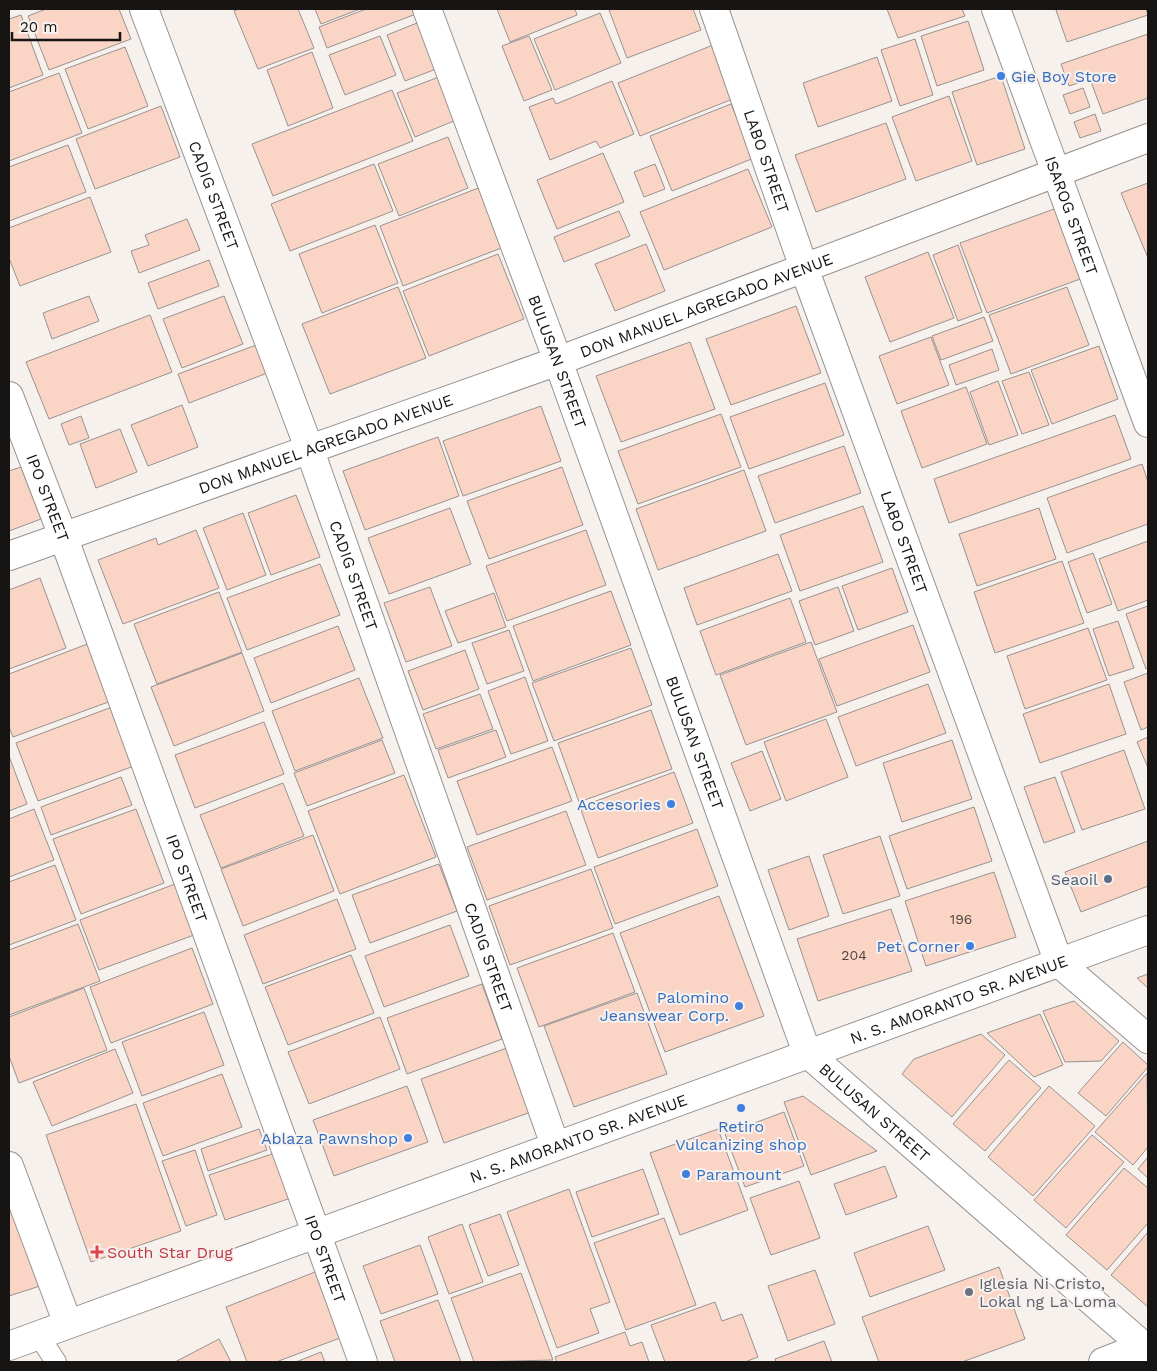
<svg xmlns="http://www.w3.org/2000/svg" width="1157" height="1371" viewBox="0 0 1157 1371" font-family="'Work Sans',sans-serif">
	<rect width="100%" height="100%" fill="#f7f1ee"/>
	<path fill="#fad5c6" stroke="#98928f" d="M46 9H119L131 39 49 70 28 16Z
		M239 9H298L314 48 258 69 234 11Z
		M315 9H360L321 24Z
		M366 9H414L416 14 327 48 319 27Z
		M497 9H575L577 15 510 42Z
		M613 9H693L701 30 627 58 609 10Z
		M887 9H962L965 16 898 38Z
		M1059 9H1146L1148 15 1067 42 1056 10Z
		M600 13 621 63 555 90 534 39Z
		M21 15 43 75 9 88V19Z
		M968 21 984 70 937 86 921 36Z
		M417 23 436 69 405 81 387 35Z
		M1148 34V98L1103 114 1090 79 1069 86 1061 64Z
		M380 36 396 75 345 95 329 55Z
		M529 36 552 90 524 101 502 46Z
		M915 39 933 95 900 106 881 50Z
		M718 43 740 96 640 136 618 83Z
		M125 47 148 106 88 129 65 69Z
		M312 52 333 108 288 126 267 70Z
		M877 57 892 101 818 127 803 83Z
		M59 73 82 133 9 161V92Z
		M444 75 461 118 415 137 397 93Z
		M1001 76 1025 149 977 165 952 92Z
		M612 81 634 134 600 148 596 141 550 160 529 107 553 98 556 104Z
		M1083 88 1090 107 1070 114 1063 95Z
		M392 90 413 141 273 196 252 144Z
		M949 96 972 161 916 181 892 117Z
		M731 104 754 158 672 191 650 136Z
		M161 106 180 157 95 189 76 139Z
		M1095 114 1101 131 1080 138 1074 122Z
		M886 123 906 179 816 212 795 155Z
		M448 137 468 188 399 216 378 164Z
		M68 145 86 192 9 221V167Z
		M603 153 624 202 557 229 537 180Z
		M374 164 393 211 290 251 271 204Z
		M655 164 665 189 644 197 634 172Z
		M748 169 772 227 664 270 640 212Z
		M1148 183V258L1121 193Z
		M481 187 504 247 403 286 380 226Z
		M90 197 111 252 20 286 9 258V228Z
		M1057 208 1083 278 987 313 960 243Z
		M619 211 630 236 564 262 554 237Z
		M187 219 200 250 139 273 131 251 149 245 145 235Z
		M375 225 398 283 322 313 299 254Z
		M646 244 665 291 615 311 595 264Z
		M958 245 982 312 958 321 933 255Z
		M928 252 954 318 890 342 865 277Z
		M498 254 524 319 429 356 403 291Z
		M209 260 219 286 158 309 148 283Z
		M398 287 426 358 330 394 302 324Z
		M1067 287 1089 345 1011 374 989 315Z
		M89 296 99 321 52 339 43 313Z
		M224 296 243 344 182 368 163 319Z
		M796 306 821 373 731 405 706 339Z
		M150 315 172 372 49 419 26 362Z
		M984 317 993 341 941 360 932 336Z
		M931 337 949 385 897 404 879 356Z
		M690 342 715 409 621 442 596 376Z
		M259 344 270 372 189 403 178 374Z
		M1099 346 1118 399 1052 424 1031 370Z
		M992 349 999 370 956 385 949 365Z
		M1029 372 1049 425 1022 434 1002 381Z
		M998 381 1018 435 989 445 970 392Z
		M825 383 844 435 749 469 730 417Z
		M966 387 987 444 922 468 901 411Z
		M182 405 198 447 148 466 131 425Z
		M541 406 561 461 463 496 443 441Z
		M721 414 741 467 638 504 618 451Z
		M1115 415 1131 459 949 523 934 479Z
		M81 416 89 438 69 445 61 424Z
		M120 429 137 472 96 488 80 444Z
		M438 437 459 496 365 530 343 471Z
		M844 446 861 493 775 523 758 476Z
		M1142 464 1148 482V524L1067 553 1047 498Z
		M21 467 41 519 9 531V471Z
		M562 467 583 525 489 559 467 501Z
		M744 470 766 531 658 570 636 509Z
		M296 495 320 557 271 575 248 513Z
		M863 506 883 562 800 591 780 535Z
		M450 508 471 564 389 594 368 538Z
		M1039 508 1056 559 977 586 959 534Z
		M243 513 266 575 227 590 203 528Z
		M196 530 219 588 123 624 98 560 156 538 158 545Z
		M586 530 606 585 507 621 486 566Z
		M1148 541V600L1118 611 1099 559Z
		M1093 553 1112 604 1087 613 1068 562Z
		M778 554 792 591 697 625 684 588Z
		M1062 561 1084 623 995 653 974 592Z
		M320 564 340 615 247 650 227 598Z
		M892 568 908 612 858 630 842 586Z
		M40 578 66 648 9 669V590Z
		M430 587 452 646 406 662 384 603Z
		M838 587 854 631 815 645 799 601Z
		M611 591 631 645 533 681 513 626Z
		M219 592 242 652 157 684 134 624Z
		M494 593 506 627 458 643 445 611Z
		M790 598 806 642 716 675 700 631Z
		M1148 606V668L1146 669 1126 614Z
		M1118 621 1134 668 1109 676 1093 629Z
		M913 625 930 672 837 706 819 659Z
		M338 626 355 670 271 703 254 658Z
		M1088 628 1107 680 1025 709 1007 656Z
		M509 630 524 671 487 684 472 643Z
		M811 642 837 712 746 745 720 675Z
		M90 643 111 701 13 737 9 727V674Z
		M631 648 652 705 554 741 532 683Z
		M465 650 479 689 423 710 408 671Z
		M242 653 264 711 174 746 151 687Z
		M1148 673V727L1141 730 1124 682Z
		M525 677 548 741 511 754 488 691Z
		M359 678 383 738 295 771 272 711Z
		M928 684 946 733 856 766 838 717Z
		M1109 684 1126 734 1040 763 1023 714Z
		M480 694 493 729 436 749 423 714Z
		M112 707 134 766 38 801 16 743Z
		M651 710 672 769 579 802 558 743Z
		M826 719 848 777 786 801 764 742Z
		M264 722 284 774 195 808 175 755Z
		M496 730 506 757 448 778 438 750Z
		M1148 737V768L1137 742Z
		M382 740 395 773 307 806 294 773Z
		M952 740 972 799 902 822 883 763Z
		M552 747 572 801 477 835 457 781Z
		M1124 750 1145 809 1082 830 1061 772Z
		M762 751 781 799 750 811 731 763Z
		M9 756 27 804 9 811Z
		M674 772 693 823 598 858 580 807Z
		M404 775 436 857 340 894 308 811Z
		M121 777 132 805 51 835 41 807Z
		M1055 777 1075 832 1044 843 1024 787Z
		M283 783 304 836 221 868 200 815Z
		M974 807 992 861 907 889 889 836Z
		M34 809 54 860 9 877V819Z
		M136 809 164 883 81 914 53 839Z
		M566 811 586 865 487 900 467 847Z
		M697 829 718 886 615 924 594 867Z
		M313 835 334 891 243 926 221 869Z
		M880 836 900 896 843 914 823 855Z
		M1148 841V886L1081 912 1065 872Z
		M809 856 829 916 789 930 768 870Z
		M439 864 457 911 370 943 352 895Z
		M55 865 76 920 9 945V882Z
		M591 869 613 928 510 965 489 906Z
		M994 872 1016 937 926 966 905 901Z
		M175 884 194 935 99 970 80 920Z
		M719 896 764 1016 665 1052 620 933Z
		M337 899 356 949 263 984 244 935Z
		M891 909 912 971 818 1001 797 939Z
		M78 924 100 981 9 1015V950Z
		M450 925 469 976 384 1007 365 956Z
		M613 933 635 992 539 1027 517 968Z
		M192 948 213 1004 111 1043 90 987Z
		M351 955 374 1013 288 1045 265 987Z
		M1148 974V988L1137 978Z
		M482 984 502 1039 407 1074 387 1018Z
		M84 988 107 1050 19 1083 9 1056V1017Z
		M637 993 667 1074 574 1107 544 1026Z
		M1074 1001 1119 1041 1101 1061 1065 1062 1043 1011Z
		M204 1012 224 1065 142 1096 122 1042Z
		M1040 1014 1063 1065 1034 1077 987 1033Z
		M380 1017 400 1069 309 1104 288 1052Z
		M981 1034 1005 1055 952 1117 902 1074 914 1059Z
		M1123 1042 1148 1065V1067L1106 1116 1078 1093Z
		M507 1048 531 1112 444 1143 421 1079Z
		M115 1049 133 1093 52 1126 33 1082Z
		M1009 1060 1041 1088 985 1151 953 1124Z
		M1147 1073 1148 1147 1133 1165 1095 1132Z
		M222 1074 242 1127 163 1156 143 1103Z
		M407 1086 428 1142 334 1176 313 1120Z
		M1049 1086 1095 1126 1033 1196 988 1157Z
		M803 1096 877 1151 811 1175 784 1102Z
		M136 1104 181 1231 91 1262 46 1135Z
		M784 1112 804 1166 745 1187 725 1134Z
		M259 1129 267 1150 208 1171 201 1149Z
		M718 1129 748 1210 680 1235 650 1153Z
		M1092 1135 1124 1162 1066 1228 1034 1200Z
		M195 1150 217 1215 186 1226 162 1161Z
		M275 1153 291 1198 225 1220 209 1175Z
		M1148 1157V1178L1138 1169Z
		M885 1166 897 1197 846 1215 834 1184Z
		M1124 1168 1148 1188V1223L1107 1270 1066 1235Z
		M643 1169 659 1214 592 1237 576 1192Z
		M799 1181 820 1238 771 1255 750 1198Z
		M569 1189 610 1302 590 1309 599 1333 557 1348 507 1212Z
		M9 1195 43 1285 9 1296Z
		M500 1214 519 1265 488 1276 469 1225Z
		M664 1218 696 1305 626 1330 594 1243Z
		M462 1224 483 1282 449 1294 428 1237Z
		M928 1226 945 1270 870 1297 854 1253Z
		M1148 1232V1307L1111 1275Z
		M420 1245 438 1294 381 1314 363 1266Z
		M999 1267 1025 1339 962 1362H879L862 1317Z
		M815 1270 835 1324 788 1341 768 1286Z
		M315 1272 340 1338 276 1362H247L226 1307Z
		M521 1273 553 1360 474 1362 451 1298Z
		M438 1300 461 1362H395L380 1321Z
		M715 1302 722 1321 742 1314 758 1357 745 1362H665L651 1325Z
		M625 1332 630 1346 642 1342 649 1362H557L555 1357Z
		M219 1339 231 1362H175Z
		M824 1341 832 1362H776L775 1359Z
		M321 1352 325 1362H296Z"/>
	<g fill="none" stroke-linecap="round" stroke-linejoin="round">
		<g stroke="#989390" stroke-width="22">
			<path id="lane" d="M39 1336 56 1362"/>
		</g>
		<g stroke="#989390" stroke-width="30">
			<g id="street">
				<path id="s1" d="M144 9 309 448 555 1145"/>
				<path id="s2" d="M427 9 558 361 807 1053 1148 1350"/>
				<path id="s3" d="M714 9 804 268 1059 963 1148 1039"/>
				<path id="s4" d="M996 9 1148 423"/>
				<path id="s5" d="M9 396 63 536 363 1362"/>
				<path id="s6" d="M9 556 558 361 1148 138"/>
				<path d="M9 1166 68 1324"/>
				<path d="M1103 1362 1144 1346"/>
			</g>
		</g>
		<g stroke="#989390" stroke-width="30">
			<g id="secondary">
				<path id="s7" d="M9 1346 1148 930"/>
			</g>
		</g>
		<use href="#lane" stroke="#fff" stroke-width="20"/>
		<use href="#street" stroke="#fff" stroke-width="28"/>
		<use href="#secondary" stroke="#fff" stroke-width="28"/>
	</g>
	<g fill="#3f7fe0" stroke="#f7f1ee" stroke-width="2">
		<circle cx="1001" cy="76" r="5"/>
		<circle cx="671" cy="804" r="5"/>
		<circle cx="970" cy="946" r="5"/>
		<circle cx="739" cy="1006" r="5"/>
		<circle cx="741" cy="1108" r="5"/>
		<circle cx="408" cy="1138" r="5"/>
		<circle cx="686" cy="1174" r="5"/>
	</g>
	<circle fill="#5c6f8a" stroke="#f7f1ee" stroke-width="2" cx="1108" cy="879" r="5"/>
	<path fill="#e0444e" stroke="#f7f1ee" stroke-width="2" d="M94.5 1244.5h5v5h5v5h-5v5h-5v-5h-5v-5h5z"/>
	<circle fill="#6b7280" stroke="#f7f1ee" stroke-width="2" cx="969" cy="1292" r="5"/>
	<g text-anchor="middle" stroke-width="4" stroke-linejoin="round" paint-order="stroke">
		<g font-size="14" fill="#504540">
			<text x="961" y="924">196</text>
			<text x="854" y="960">204</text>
		</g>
		<g font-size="16" fill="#366cbe" stroke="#f7f1ee" text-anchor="end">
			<text x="1011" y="82" text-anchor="start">Gie Boy Store</text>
			<text x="661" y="810">Accesories</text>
			<text x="960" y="952">Pet Corner</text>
			<text x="729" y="1003">Palomino<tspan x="729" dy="18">Jeanswear Corp.</tspan></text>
			<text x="741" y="1132" text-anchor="middle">Retiro<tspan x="741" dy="18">Vulcanizing shop</tspan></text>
			<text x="398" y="1144">Ablaza Pawnshop</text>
			<text x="696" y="1180" text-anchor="start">Paramount</text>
		</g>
		<g font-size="16" fill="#171514" stroke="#f7f1ee">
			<text dy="6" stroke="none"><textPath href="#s3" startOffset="161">LABO STREET</textPath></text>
			<text dy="6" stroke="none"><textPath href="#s1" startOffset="199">CADIG STREET</textPath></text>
			<text dy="6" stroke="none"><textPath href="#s4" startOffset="220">ISAROG STREET</textPath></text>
			<text dy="6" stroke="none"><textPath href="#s6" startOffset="741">DON MANUEL AGREGADO AVENUE</textPath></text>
			<text dy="6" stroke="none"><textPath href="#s2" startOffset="376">BULUSAN STREET</textPath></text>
			<text dy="6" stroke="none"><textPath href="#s6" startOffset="336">DON MANUEL AGREGADO AVENUE</textPath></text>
			<text dy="6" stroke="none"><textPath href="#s5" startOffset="109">IPO STREET</textPath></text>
			<text dy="6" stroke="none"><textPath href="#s3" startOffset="566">LABO STREET</textPath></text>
			<text dy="6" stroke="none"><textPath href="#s1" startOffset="604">CADIG STREET</textPath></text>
			<text dy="6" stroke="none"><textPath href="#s2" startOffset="781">BULUSAN STREET</textPath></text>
			<text dy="6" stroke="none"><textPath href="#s5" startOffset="514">IPO STREET</textPath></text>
			<text dy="6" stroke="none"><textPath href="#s1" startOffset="1009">CADIG STREET</textPath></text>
			<text dy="6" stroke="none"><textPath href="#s7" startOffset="1011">N. S. AMORANTO SR. AVENUE</textPath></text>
			<text dy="6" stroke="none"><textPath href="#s2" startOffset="1201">BULUSAN STREET</textPath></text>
			<text dy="6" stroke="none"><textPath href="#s7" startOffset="606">N. S. AMORANTO SR. AVENUE</textPath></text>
			<text dy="6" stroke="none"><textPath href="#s5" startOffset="919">IPO STREET</textPath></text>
		</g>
		<g font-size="16" fill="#4e5e75" stroke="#f7f1ee" text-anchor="end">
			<text x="1098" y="885">Seaoil</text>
		</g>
		<g font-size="16" fill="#be3a42" stroke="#f7f1ee" text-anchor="start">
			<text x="107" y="1258">South Star Drug</text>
		</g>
		<g font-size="16" fill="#5b616d" stroke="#f7f1ee" text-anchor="start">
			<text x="979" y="1289">Iglesia Ni Cristo,<tspan x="979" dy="18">Lokal ng La Loma</tspan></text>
		</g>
	</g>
	<rect width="1157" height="1371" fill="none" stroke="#171514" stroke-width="20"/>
	<path d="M12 32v8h108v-8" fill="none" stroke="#171514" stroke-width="2.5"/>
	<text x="20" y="32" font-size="15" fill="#171514" stroke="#f7f1ee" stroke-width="4" paint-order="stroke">20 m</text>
</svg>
